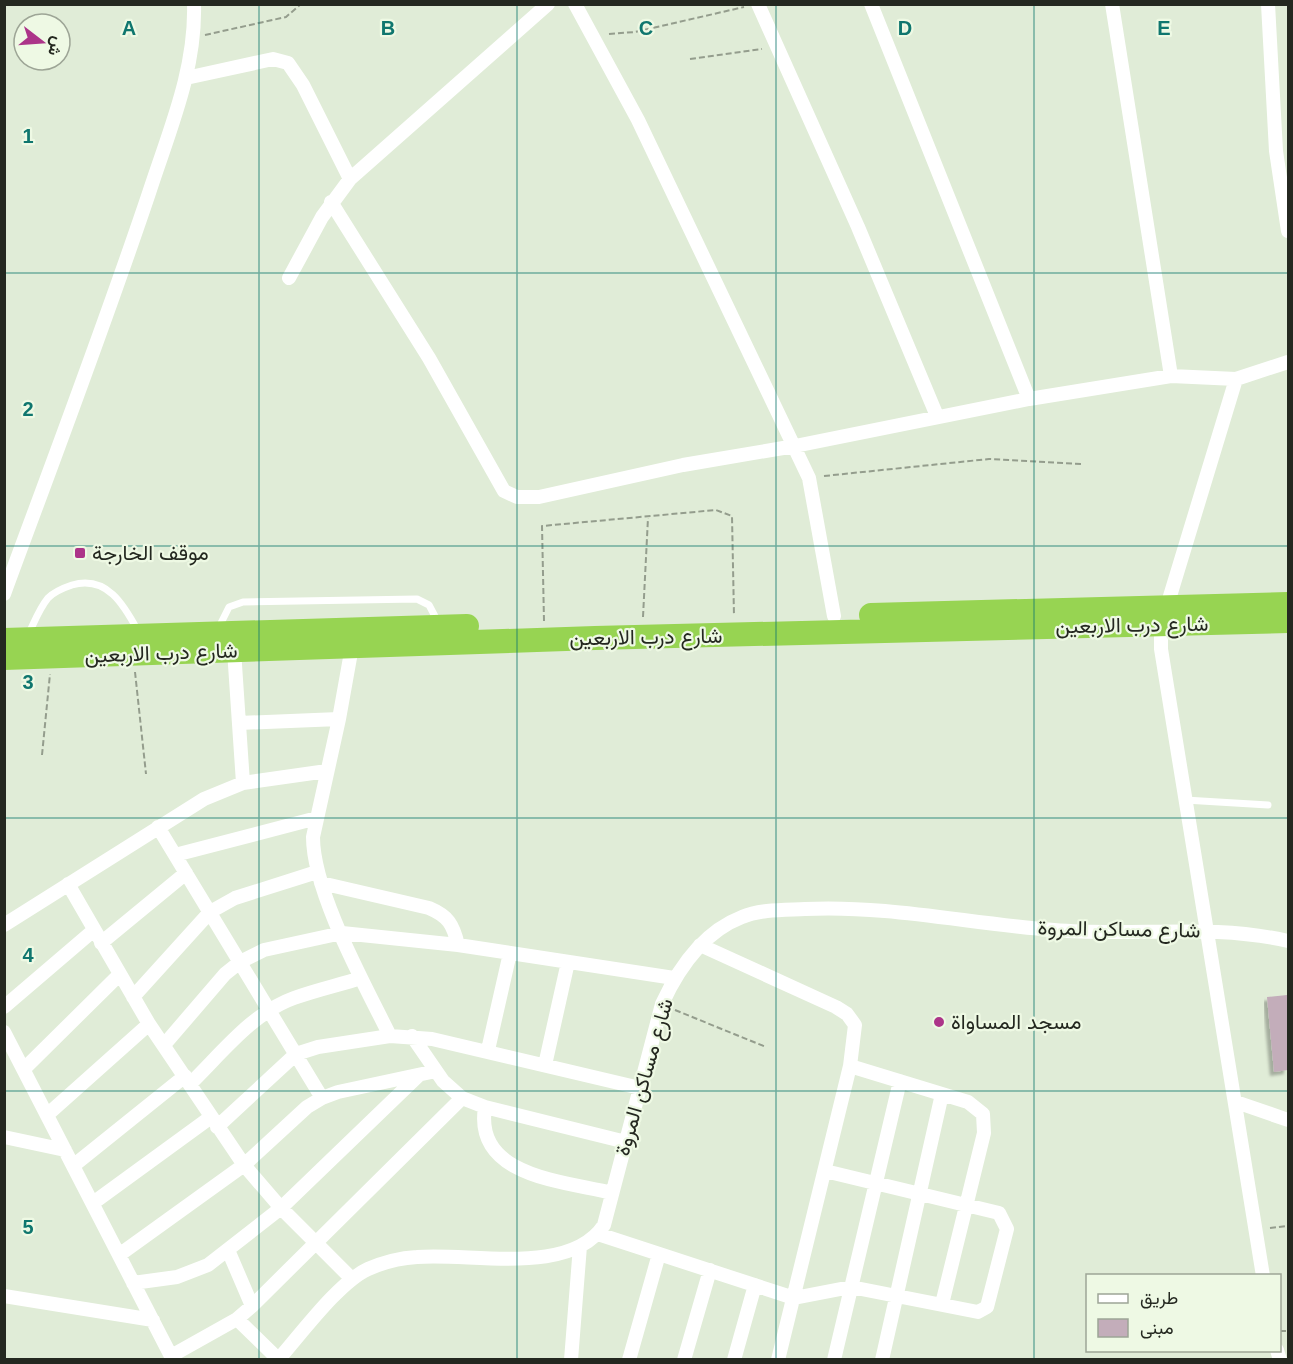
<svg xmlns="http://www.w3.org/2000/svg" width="1293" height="1364" viewBox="0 0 1293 1364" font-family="Arial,Vazirmatn,sans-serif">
	<defs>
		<filter id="shadow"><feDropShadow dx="-4" dy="4" stdDeviation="1.5" flood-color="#0004"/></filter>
	</defs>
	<rect width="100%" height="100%" fill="#e0ecd7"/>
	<path fill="#c3adba" filter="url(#shadow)" d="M1287 995 1288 1070 1274 1072 1267 997Z"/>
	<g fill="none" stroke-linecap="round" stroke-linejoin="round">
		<path stroke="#949d8d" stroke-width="2" stroke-dasharray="6 3" stroke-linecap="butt" d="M609 34 635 32 744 7
			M205 35 286 17 301 4
			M690 59 762 49
			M824 476 989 459 1081 464
			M643 617 648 518
			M544 621 542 526 716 510 732 516 734 616
			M135 672 146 774
			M42 755 50 674
			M675 1010 766 1047
			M1270 1228 1288 1226
			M1280 1331H1288"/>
		<path stroke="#fff" stroke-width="7" d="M218 629 229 607 243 602 417 599 429 605 438 622
			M28 635C34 623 39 609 48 598 55 591 63 588 72 585 107 575 124 605 138 631
			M1185 800 1268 805"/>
		<path stroke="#fff" stroke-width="14" d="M575 4 638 120 809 478 834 616
			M758 4 858 227 937 416
			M871 4 1029 399
			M1112 4 1171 376
			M1268 4 1276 151 1288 231
			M186 78 273 59 288 63 303 85 350 179
			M331 202 429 358 504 491 517 497H539L683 465 795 446 1029 399 1171 376 1236 379 1288 362
			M289 278 322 217 350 179 548 4
			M1236 379 1167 606 1161 635V649L1263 1276
			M4 594C53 461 104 327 149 193 169 131 196 70 194 4
			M353 641 339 719 313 837C313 892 365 985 390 1036
			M234 650 243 783
			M239 723 339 719
			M158 827 322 1098
			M175 855 317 818
			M321 883 429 908C448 916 453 924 458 945
			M68 884 149 1024 244 1165 281 1208 352 1279
			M4 925 204 799 243 783 327 771
			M101 943 186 873
			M700 945 836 1007 847 1014 855 1025 850 1066 778 1360
			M133 997 210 912 235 898 317 872
			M4 1007 94 930
			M4 1032 173 1360
			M412 1036 443 1081 462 1098 485 1107 626 1142
			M164 1045 225 974 240 962 264 950 342 933 458 945 674 978
			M488 1050 510 953
			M545 1065 568 962
			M850 1066 968 1102 983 1114 984 1133 942 1304
			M24 1069 119 975
			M190 1084C221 1054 252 1013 294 998 316 990 339 985 361 978
			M1236 1102 1288 1120
			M485 1107C474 1177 563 1181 612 1193
			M47 1115 149 1024
			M217 1127 296 1054 318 1047 390 1036 432 1039 640 1088
			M4 1137 65 1150
			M73 1166 185 1076
			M93 1203 211 1117
			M598 1234 794 1298 851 1287 978 1312 987 1307 1007 1229 999 1213 825 1171
			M228 1250 252 1306
			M119 1255 244 1165 307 1107 322 1098 338 1092 436 1071
			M133 1283 177 1277 208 1265 281 1208 418 1076
			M4 1296 153 1320
			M237 1319 278 1359
			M1277 1350 1280 1360
			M171 1356 237 1319 252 1306 462 1098
			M278 1360C301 1334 339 1282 368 1269 384 1262 400 1258 417 1257 469 1252 570 1277 604 1225L662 1004C679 967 703 932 742 917 761 909 785 910 805 909 890 905 970 924 1054 930 1133 937 1210 923 1288 941
			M571 1360 580 1246
			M629 1360 659 1254
			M684 1360 710 1270
			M734 1360 755 1285
			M834 1360 900 1081
			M882 1360 942 1094"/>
		<path stroke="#97d452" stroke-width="24" d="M871 615 1288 604
			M4 640 467 626
			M4 658 595 638 1288 621"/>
	</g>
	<path fill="none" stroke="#0f766e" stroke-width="1.5" stroke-opacity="0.55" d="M259 4V1360M517 4V1360M776 4V1360M1034 4V1360M4 273H1288M4 546H1288M4 818H1288M4 1091H1288"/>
	<g fill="#ac3489" stroke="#eef9e4" stroke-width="2">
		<rect x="74" y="547" width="12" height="12" rx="3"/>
		<circle cx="939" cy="1022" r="6"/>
	</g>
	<g text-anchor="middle" stroke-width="4.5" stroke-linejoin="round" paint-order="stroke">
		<g font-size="21" fill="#242820" stroke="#eef9e4" text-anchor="start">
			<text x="92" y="560">موقف الخارجة</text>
			<text x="951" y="1029">مسجد المساواة</text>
		</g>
		<g font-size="21" fill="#242820" stroke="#eef9e4">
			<text transform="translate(1132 625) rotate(-1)" y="7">شارع درب الاربعين</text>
			<text transform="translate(646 637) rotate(-1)" y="7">شارع درب الاربعين</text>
			<text transform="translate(161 653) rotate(-2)" y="7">شارع درب الاربعين</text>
			<text transform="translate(1119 929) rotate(1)" y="7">شارع مساكن المروة</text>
			<text transform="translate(644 1077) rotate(-74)" y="7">شارع مساكن المروة</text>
		</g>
	</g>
	<g font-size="20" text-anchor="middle" font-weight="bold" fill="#0f766e" stroke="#eef9e4" stroke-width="4.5" stroke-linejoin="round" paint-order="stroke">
		<text x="129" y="35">A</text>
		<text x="388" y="35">B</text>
		<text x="646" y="35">C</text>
		<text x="905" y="35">D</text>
		<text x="1164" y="35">E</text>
		<text x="28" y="143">1</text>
		<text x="28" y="416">2</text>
		<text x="28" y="689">3</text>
		<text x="28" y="962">4</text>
		<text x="28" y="1234">5</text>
	</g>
	<rect width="1293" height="1364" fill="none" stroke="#242820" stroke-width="12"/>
	<rect x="1086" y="1274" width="195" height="78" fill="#eef9e4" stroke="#9da596" stroke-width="1.5"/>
	<rect x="1098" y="1294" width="30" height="9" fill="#ffffff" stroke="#9da596" stroke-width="1.5"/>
	<text x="1140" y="1304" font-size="18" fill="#242820">طريق</text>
	<rect x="1098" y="1319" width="30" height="18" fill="#c3adba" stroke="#9da596" stroke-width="1.5"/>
	<text x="1140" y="1334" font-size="18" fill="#242820">مبنى</text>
	<g transform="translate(42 42) rotate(107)"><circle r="28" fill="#eef9e4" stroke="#9da596" stroke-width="1.5"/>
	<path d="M0-4.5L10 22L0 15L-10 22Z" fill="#ac3489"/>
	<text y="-9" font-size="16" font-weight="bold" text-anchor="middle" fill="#242820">ش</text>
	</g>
</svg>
